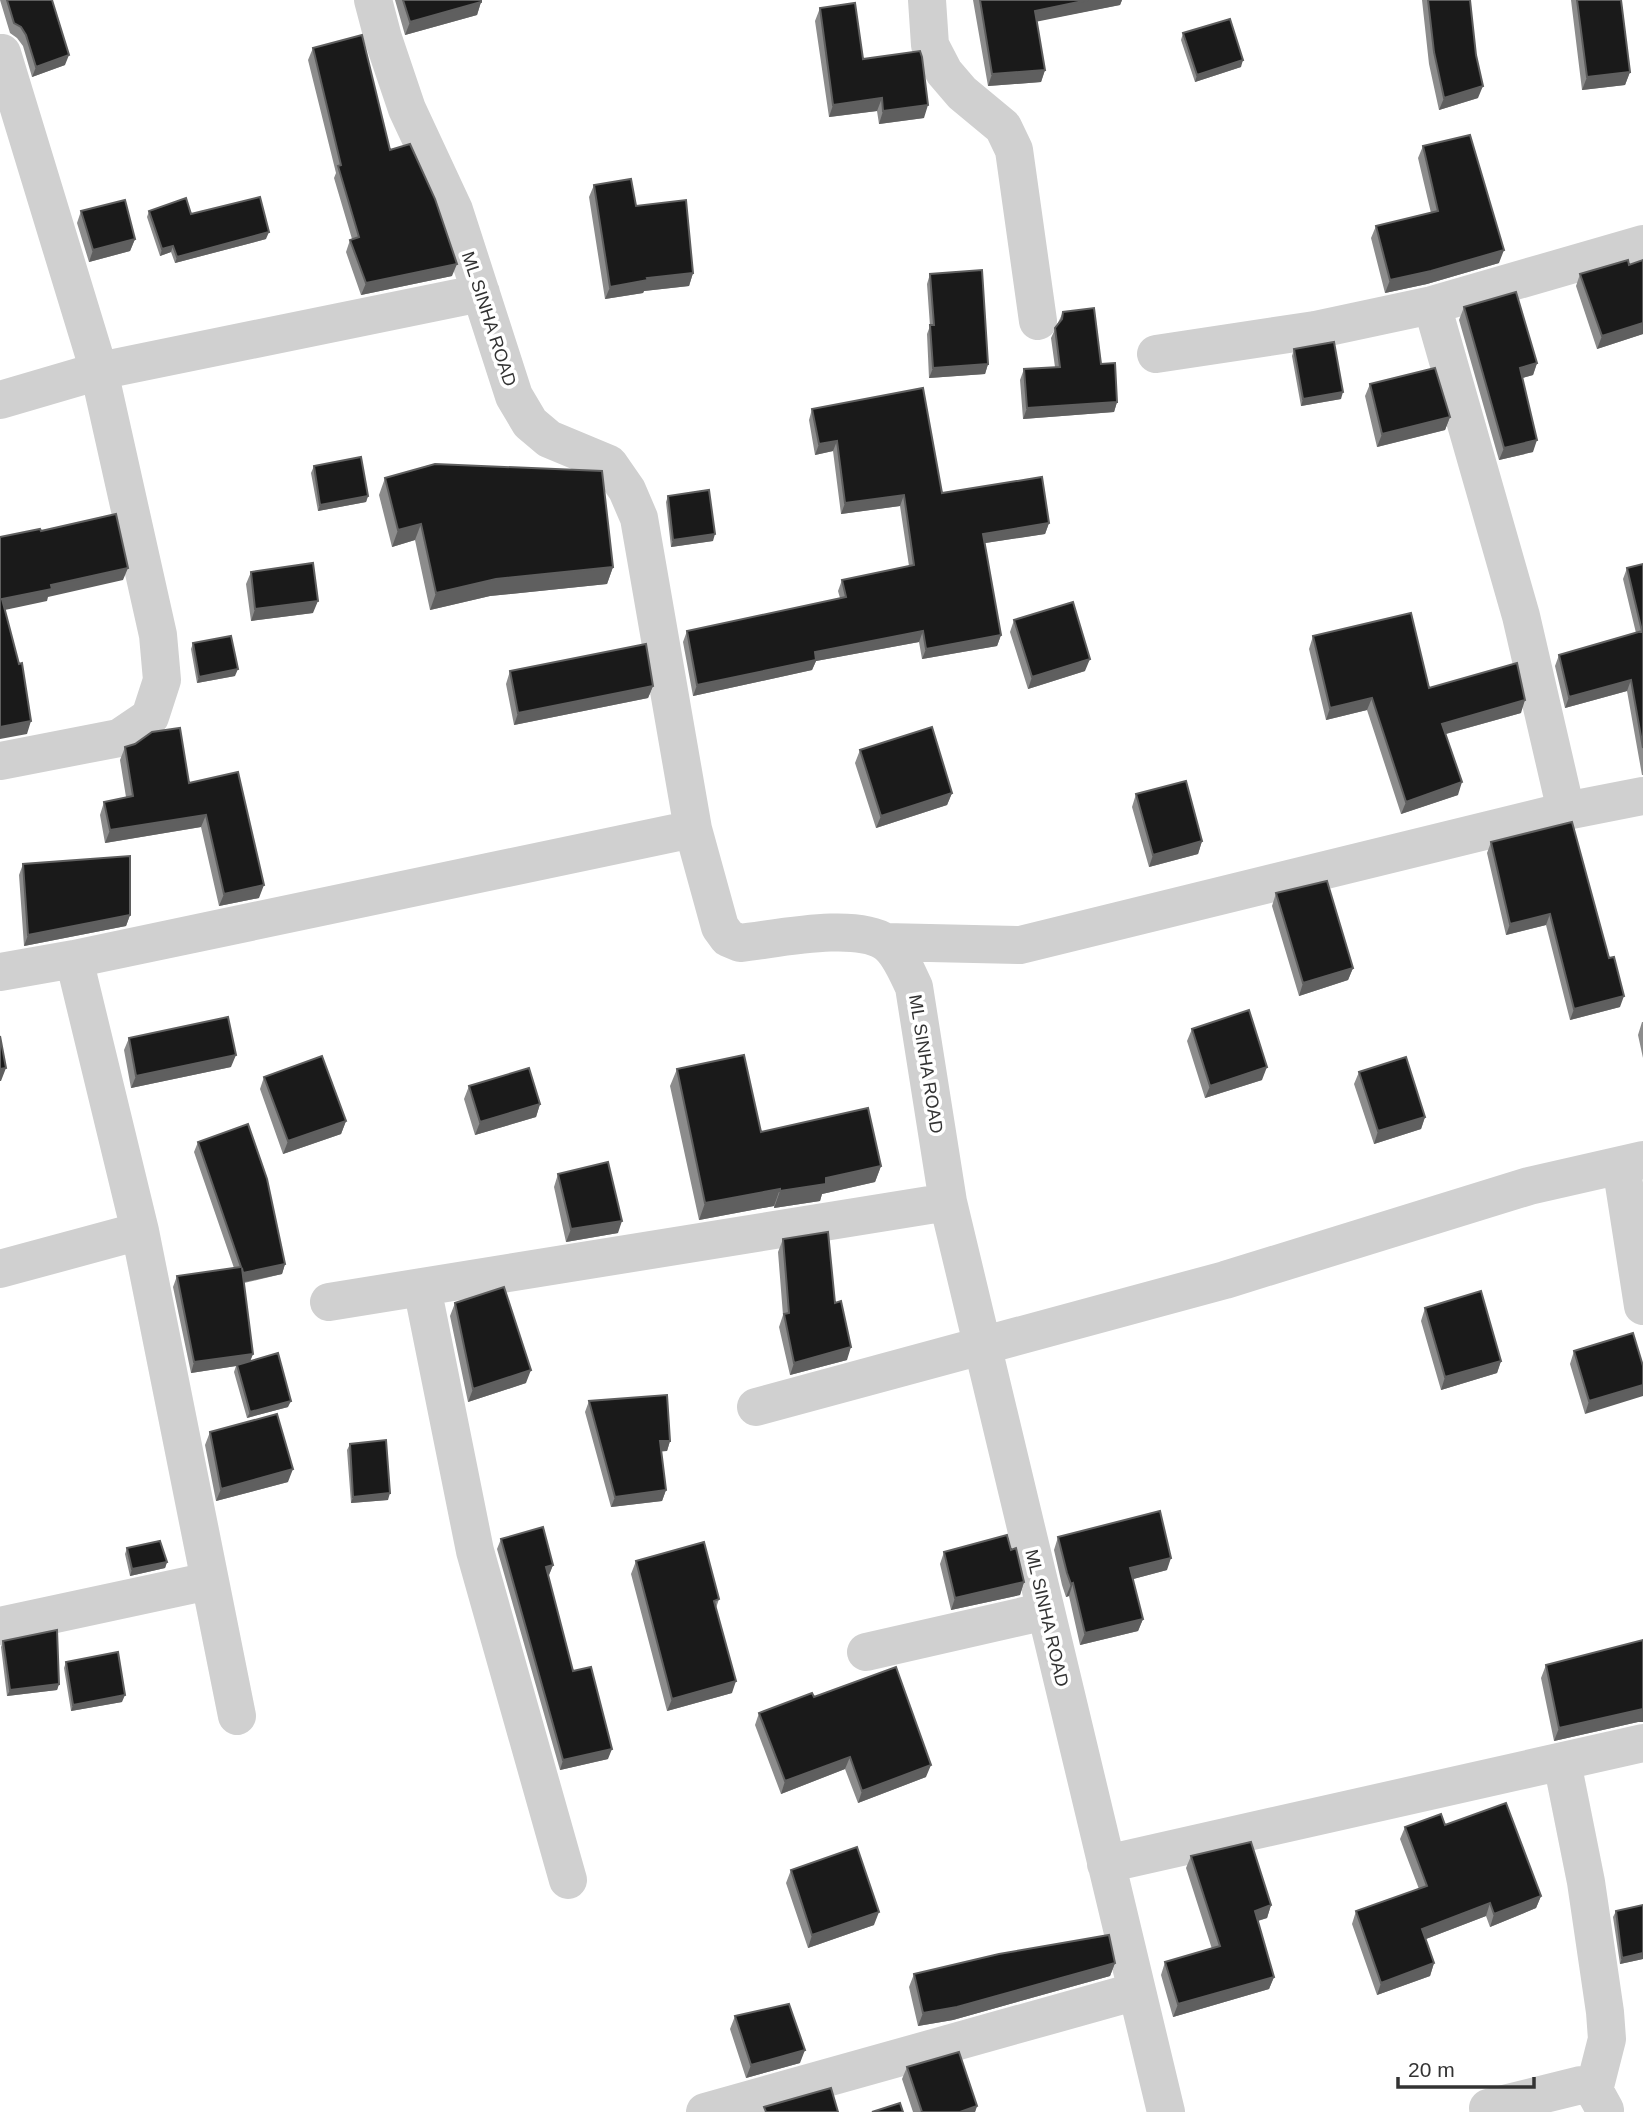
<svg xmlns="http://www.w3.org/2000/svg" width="1643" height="2112" viewBox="0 0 1643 2112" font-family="Arial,sans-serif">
	<rect width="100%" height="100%" fill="#fff"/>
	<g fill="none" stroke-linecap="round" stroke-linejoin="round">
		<path stroke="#d0d0d0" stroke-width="38" d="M373 0 383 38 407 109 454 210 514 396 530 423 549 439 609 464 627 490 639 518 693 829 720 927 728 938 740 943C777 939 854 922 885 942 899 951 907 973 914 987L948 1202 1166 2112
			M927 0 930 45 944 72 962 93 1003 127 1014 150 1038 321
			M1432 305 1521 616 1566 811
			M1156 354 1315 330 1432 305 1643 244
			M0 400 99 371 481 293
			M0 761 119 738 150 717 162 680 158 635 99 371 2 53
			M885 942 1020 945 1566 811 1643 796
			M74 959 140 1231 237 1716
			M0 972 74 959 693 829
			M1621 1165 1643 1306
			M0 1269 140 1231
			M422 1287 475 1551 568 1880
			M329 1302 948 1202
			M756 1407 1225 1280 1529 1186 1643 1160
			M0 1626 209 1581
			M866 1652 1046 1611
			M1562 1762 1586 1882 1605 2012 1607 2039 1594 2090
			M1106 1864 1643 1743
			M1488 2108 1581 2085 1594 2090 1605 2110
			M705 2112 1137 1991"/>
	</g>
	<path fill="#8c8c8c" d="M0 0H52L65 65 32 77 23 46 17 38 10 33Z
		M395 0H481V2L477 15 405 35Z
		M973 0H1122L1120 5 1036 21 1045 70 1041 82 988 86Z
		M1422 0H1470L1478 98 1439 110 1429 64Z
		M1571 0H1621L1630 72 1625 85 1582 90Z
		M820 8 863 59 924 118 879 124 877 111 829 117 815 21Z
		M1183 33 1241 67 1195 82 1181 40Z
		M313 48 390 150 452 276 361 295 346 252 350 240 352 239 334 178 336 173 308 60Z
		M1423 146 1499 263 1427 284 1385 293 1371 238 1376 226 1431 213 1418 158Z
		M594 185 693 273 689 286 644 291 643 293 605 299 589 197Z
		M81 211 135 239 130 251 89 262 77 223Z
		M149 211 191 214 266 239 175 263 171 252 160 256 147 217Z
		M1643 260V334L1597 349 1576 286 1580 274 1629 265Z
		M930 274 988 364 985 374 929 378 927 334 930 326 927 284Z
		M1464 307 1537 363 1533 375 1522 378 1533 452 1499 460 1459 320Z
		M1063 312 1101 364 1117 402 1114 412 1023 419 1020 380 1024 369 1055 367 1051 338Z
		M1294 349 1341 399 1301 406 1292 356Z
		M1370 384 1450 417 1445 430 1377 447 1365 396Z
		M812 409 942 493 1049 523 1045 534 985 543 1001 635 997 646 922 659 919 642 816 661 812 670 693 696 683 642 687 631 840 598 838 591 842 580 909 566 900 506 841 514 833 451 815 455 809 420Z
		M314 466 368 496 366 502 318 511 311 473Z
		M385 478 613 567 607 584 490 596 430 610 415 540 392 547 379 495Z
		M668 496 713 541 671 547 666 502Z
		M1643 564V775H1642L1627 691 1565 708 1555 666 1559 655 1636 633 1623 579 1627 568Z
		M251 572 313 613 251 621 246 584Z
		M1014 620 1085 671 1028 689 1010 632Z
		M1313 636 1429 688 1521 713 1446 734 1458 795 1401 814 1367 710 1326 720 1309 649Z
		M193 643 235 676 197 683 191 649Z
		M510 671 653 686 648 698 514 725 506 684Z
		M125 747 189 783 259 898 219 906 201 827 105 843 100 815 104 802 126 797 120 760Z
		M860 750 952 793 947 805 876 828 855 763Z
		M1136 794 1202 841 1198 854 1149 867 1132 807Z
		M1491 842 1609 958 1620 1007 1570 1020 1546 925 1506 935 1487 853Z
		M23 864 130 915 126 926 24 946 19 875Z
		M1276 893 1353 968 1348 980 1299 996 1272 906Z
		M1642 1022H1643V1058L1638 1035Z
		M1192 1029 1262 1080 1205 1098 1187 1041Z
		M129 1038 231 1067 131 1088 124 1050Z
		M677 1069 761 1132 881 1166 875 1182 822 1194 820 1201 774 1208V1206L699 1220 670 1086Z
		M1359 1072 1425 1117 1421 1129 1374 1144 1354 1084Z
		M264 1077 346 1121 341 1134 283 1154 260 1089Z
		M469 1086 540 1104 536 1117 475 1135 464 1099Z
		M198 1142 285 1264 282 1274 244 1283 253 1354 250 1361 288 1407 247 1418 234 1372 236 1366 191 1373 173 1287 177 1276 234 1268 194 1152Z
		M558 1174 618 1233 566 1242 554 1187Z
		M783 1239 835 1303 847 1360 790 1375 779 1327 783 1315 778 1252Z
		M455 1303 526 1383 468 1402 450 1316Z
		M1425 1308 1501 1361 1497 1373 1441 1390 1421 1321Z
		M1633 1333 1585 1414 1570 1364 1574 1351Z
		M589 1401 670 1441 667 1451H661L666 1490 662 1501 611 1507 585 1412Z
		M210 1432 288 1482 216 1501 205 1445Z
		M350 1444 388 1500 351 1503 347 1450Z
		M1058 1537 1167 1570 1133 1579 1143 1619 1138 1631 1080 1645 1069 1596 1066 1597 1062 1585 1054 1550Z
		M501 1539 553 1565 549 1575 548 1576 573 1671 608 1759 560 1770 497 1549Z
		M127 1548 167 1562 165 1568 130 1576 125 1554Z
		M1011 1550 1024 1582 1020 1595 951 1610 940 1564 944 1552Z
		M636 1561 719 1599 716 1608 732 1693 667 1711 631 1574Z
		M3 1641 59 1684 57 1690 7 1696 1 1647Z
		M66 1662 122 1702 71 1711 64 1668Z
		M1546 1665 1638 1722 1554 1741 1541 1678Z
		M814 1697 926 1777 858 1803 845 1769 781 1794 755 1725 759 1713Z
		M1445 1825 1541 1896 1536 1908 1490 1927 1486 1916 1426 1939 1434 1963 1430 1976 1377 1995 1352 1924 1356 1911 1419 1889 1400 1839 1405 1827Z
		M1191 1856 1271 1905 1267 1918 1258 1921 1274 1977 1269 1989 1173 2017 1161 1975 1165 1962 1212 1949 1186 1868Z
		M791 1870 874 1925 808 1948 786 1883Z
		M1643 1905V1959L1620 1964 1613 1917 1616 1911Z
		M1115 1963 1110 1976 953 2020 918 2026 909 1987 914 1974Z
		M735 2016 800 2063 746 2078 730 2029Z
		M907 2067 977 2106 975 2112H913L902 2079Z"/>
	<path fill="#5f5f5f" d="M1088 0H1122L1120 5 1030 23 1035 11Z
		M481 2 477 15 405 35 410 22Z
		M69 55 65 65 32 77 36 67Z
		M1243 60 1241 67 1195 82 1197 75Z
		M1045 70 1041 82 988 86 992 74Z
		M1630 72 1625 85 1582 90 1587 77Z
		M1483 86 1478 98 1439 110 1444 98Z
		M882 98 877 111 829 117 833 105Z
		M928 105 924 118 879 124 883 111Z
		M269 232 266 239 175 263 177 257Z
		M135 239 130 251 89 262 93 250Z
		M173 246 171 252 160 256 162 249Z
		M1504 250 1499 263 1427 284 1385 293 1390 280Z
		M457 264 452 276 361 295 366 283Z
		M693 273 689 286 644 291 643 293 605 299 610 287 647 278Z
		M1643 323V334L1597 349 1602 336Z
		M1537 363 1533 375 1515 380 1520 368Z
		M988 364 985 374 929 378 933 368Z
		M1343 392 1341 399 1301 406 1303 399Z
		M1117 402 1114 412 1023 419 1027 408Z
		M1450 417 1445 430 1377 447 1382 434Z
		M1537 440 1533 452 1499 460 1504 448Z
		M837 441 833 451 815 455 819 444Z
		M904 495 900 506 841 514 845 503Z
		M368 496 366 502 318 511 320 505Z
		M1049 523 1045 534 979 544 983 534Z
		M421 524 415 540 392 547 398 530Z
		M715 534 713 541 671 547 673 540Z
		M613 567 607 584 490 596 430 610 436 593 496 579Z
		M128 568 123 580 48 597 47 601 0 611 2 599 51 585Z
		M318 601 313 613 251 621 255 609Z
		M923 631 919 642 816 661 812 670 693 696 697 685 815 652Z
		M1001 635 997 646 922 659 926 649Z
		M1090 659 1085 671 1028 689 1032 677Z
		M238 669 235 676 197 683 199 677Z
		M1631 680 1627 691 1565 708 1569 697Z
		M653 686 648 698 514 725 518 713Z
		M1372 698 1367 710 1326 720 1330 708Z
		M1525 700 1521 713 1438 736 1442 724Z
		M31 721 27 734 0 739V727Z
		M1462 782 1458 795 1401 814 1406 802Z
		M952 793 947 805 876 828 881 816Z
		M206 815 201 827 105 843 110 830Z
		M1202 841 1198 854 1149 867 1153 855Z
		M264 885 259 898 219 906 224 894Z
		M1550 914 1546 925 1506 935 1510 924Z
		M130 915 126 926 24 946 28 935Z
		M1353 968 1348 980 1299 996 1303 983Z
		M1624 996 1620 1007 1570 1020 1574 1009Z
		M236 1055 231 1067 131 1088 136 1076Z
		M1267 1067 1262 1080 1205 1098 1210 1086Z
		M6 1068 1 1081H0V1069Z
		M540 1104 536 1117 475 1135 480 1122Z
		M1425 1117 1421 1129 1374 1144 1378 1131Z
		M346 1121 341 1134 283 1154 288 1141Z
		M881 1166 875 1182 822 1194 820 1201 774 1208 780 1191 826 1178Z
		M780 1189 774 1206 699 1220 705 1203Z
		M622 1221 618 1233 566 1242 571 1229Z
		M285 1264 282 1274 240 1283 243 1273Z
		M851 1347 847 1360 790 1375 794 1363Z
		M253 1354 249 1364 191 1373 194 1362Z
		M1501 1361 1497 1373 1441 1390 1445 1377Z
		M531 1370 526 1383 468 1402 473 1389Z
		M1643 1385V1396L1585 1414 1589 1401Z
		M291 1401 288 1407 247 1418 250 1412Z
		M660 1441H670L667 1451 656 1452Z
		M293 1469 288 1482 216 1501 221 1489Z
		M666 1490 662 1501 611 1507 615 1497Z
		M390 1493 388 1500 351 1503 353 1497Z
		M1171 1558 1167 1570 1126 1581 1130 1568Z
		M167 1562 165 1568 130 1576 132 1569Z
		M553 1565 549 1575 542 1577 546 1567Z
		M1024 1582 1020 1595 951 1610 955 1598Z
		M1073 1583 1069 1596 1066 1597 1071 1584Z
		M1143 1619 1138 1631 1080 1645 1085 1633Z
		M736 1681 732 1693 667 1711 672 1699Z
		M59 1684 57 1690 7 1696 10 1690Z
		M125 1695 122 1702 71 1711 73 1705Z
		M1643 1709V1722H1638L1554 1741 1559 1728Z
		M612 1749 608 1759 560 1770 563 1760Z
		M850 1757 845 1769 781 1794 785 1781Z
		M931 1765 926 1777 858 1803 862 1791Z
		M1541 1896 1536 1908 1490 1927 1494 1914Z
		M1490 1903 1486 1916 1418 1942 1422 1929Z
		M1271 1905 1267 1918 1250 1923 1255 1911Z
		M879 1912 874 1925 808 1948 812 1935Z
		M1643 1953V1959L1620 1964 1622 1958Z
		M1115 1963 1110 1976 953 2020 918 2026 923 2013Z
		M1434 1963 1430 1976 1377 1995 1381 1983Z
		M1274 1977 1269 1989 1173 2017 1178 2004Z
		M805 2050 800 2063 746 2078 751 2065Z
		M977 2106 975 2112H960Z"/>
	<path fill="#1a1a1a" stroke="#5f5f5f" stroke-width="2" d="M7 0H52L69 55 36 67 26 35 21 27 14 23Z
		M403 0H481V2L410 22Z
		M980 0H1088L1035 11 1045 70 992 74Z
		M1428 0H1470L1476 55 1483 86 1444 98 1434 52Z
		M1577 0H1621L1630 72 1587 77Z
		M855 3 863 59 920 51 922 57 928 105 883 111 882 98 833 105 820 8Z
		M1230 19 1243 60 1197 75 1183 33Z
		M362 35 390 150 410 144 435 199 457 264 366 283 350 240 359 237 338 166 341 165 313 48Z
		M1470 135 1504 250 1431 271 1390 280 1376 226 1438 211 1423 146Z
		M631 179 636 206 686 200 693 273 647 278 648 280 610 287 594 185Z
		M260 197 269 232 177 257 173 246 162 249 149 211 186 198 191 214Z
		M125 200 135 239 93 250 81 211Z
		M1628 260 1629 265 1643 260V323L1602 336 1580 274Z
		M982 270 988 364 933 368 930 325H934L930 274Z
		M1516 292 1537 363 1520 368 1537 440 1504 448 1464 307Z
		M1094 308 1101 364 1115 363 1117 402 1027 408 1024 369 1060 367 1055 328 1062 319 1063 312Z
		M1334 342 1343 392 1303 399 1294 349Z
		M1435 368 1450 417 1382 434 1370 384Z
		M923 388 942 493 1042 477 1049 523 983 534 1001 635 926 649 923 631 815 652 816 660 697 685 687 631 846 597 842 580 914 565 904 495 845 503 837 441 819 444 812 409Z
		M361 457 368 496 320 505 314 466Z
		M435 464 602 471 613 567 496 579 436 593 421 524 398 530 385 478Z
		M709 490 715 534 673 540 668 496Z
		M116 514 128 568 51 585 52 589 2 599 19 664 22 663 31 721 0 727V537L40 529 41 531Z
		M313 563 318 601 255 609 251 572Z
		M1643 564V748L1631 680 1569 697 1559 655 1642 631 1627 568Z
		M1073 602 1090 659 1032 677 1014 620Z
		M1411 613 1429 688 1517 663 1525 700 1442 724 1462 782 1406 802 1372 698 1330 708 1313 636Z
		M231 636 238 669 199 677 193 643Z
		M646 644 653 686 518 713 510 671Z
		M932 727 952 793 881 816 860 750Z
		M180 728 189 783 238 772 264 885 224 894 206 815 110 830 104 802 133 796 125 747 135 744 152 732Z
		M1186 781 1202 841 1153 855 1136 794Z
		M1572 822 1609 958 1614 957 1624 996 1574 1009 1550 914 1510 924 1491 842Z
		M130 856V915L28 935 23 864Z
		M1327 881 1353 968 1303 983 1276 893Z
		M1249 1010 1267 1067 1210 1086 1192 1029Z
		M228 1017 236 1055 136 1076 129 1038Z
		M0 1036 6 1068 0 1069Z
		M744 1055 761 1132 868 1108 881 1166 826 1178V1184L780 1191V1189L705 1203 677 1069Z
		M322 1056 346 1121 288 1141 264 1077Z
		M1406 1057 1425 1117 1378 1131 1359 1072Z
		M529 1068 540 1104 480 1122 469 1086Z
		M248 1124 267 1179 285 1264 243 1273 242 1268 253 1354 194 1362 177 1276 241 1267 198 1142Z
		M608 1162 622 1221 571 1229 558 1174Z
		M828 1232 835 1303 841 1301 851 1347 794 1363 784 1314 789 1313 783 1239Z
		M504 1287 531 1370 473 1389 455 1303Z
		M1481 1291 1501 1361 1445 1377 1425 1308Z
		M1633 1333 1643 1366V1385L1589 1401 1574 1351Z
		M278 1353 291 1401 250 1412 237 1365Z
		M667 1395 670 1441H660L666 1490 615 1497 589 1401Z
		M277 1414 293 1469 221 1489 210 1432Z
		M386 1440 390 1493 353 1497 350 1444Z
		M1160 1511 1171 1558 1130 1568 1143 1619 1085 1633 1073 1583 1071 1584 1067 1573 1058 1537Z
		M543 1527 553 1565 546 1567 573 1671 591 1667 612 1749 563 1760 501 1539Z
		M1007 1535 1011 1550 1016 1548 1024 1582 955 1598 944 1552Z
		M160 1541 167 1562 132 1569 127 1548Z
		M704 1542 719 1599 714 1601 736 1681 672 1699 636 1561Z
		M57 1630 59 1684 10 1690 3 1641Z
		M1643 1640V1709L1559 1728 1546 1665Z
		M118 1652 125 1695 73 1705 66 1662Z
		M896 1667 931 1765 862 1791 850 1757 785 1781 759 1713 812 1693 814 1697Z
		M1506 1803 1541 1896 1494 1914 1490 1903 1422 1929 1434 1963 1381 1983 1356 1911 1427 1886 1405 1827 1441 1814 1445 1825Z
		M1251 1842 1271 1905 1255 1911 1274 1977 1178 2004 1165 1962 1220 1946 1191 1856Z
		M857 1847 879 1912 812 1935 791 1870Z
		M1643 1905V1953L1622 1958 1616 1911Z
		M1109 1935 1115 1963 957 2007 923 2013 914 1974 999 1954Z
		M789 2004 805 2050 751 2065 735 2016Z
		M959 2052 977 2106 960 2112H922L907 2067Z
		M831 2088 838 2112H766L764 2107Z
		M900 2103 903 2112H872Z"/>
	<g text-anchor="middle" stroke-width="7" stroke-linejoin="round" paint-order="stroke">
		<g font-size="18" fill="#333" stroke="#fff">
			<text transform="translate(489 319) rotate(72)" y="6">ML SINHA ROAD</text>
			<text transform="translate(926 1064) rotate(81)" y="6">ML SINHA ROAD</text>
			<text transform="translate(1047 1618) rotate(77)" y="6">ML SINHA ROAD</text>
		</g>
	</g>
	<path d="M1398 2077v10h136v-10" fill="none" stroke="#333333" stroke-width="3.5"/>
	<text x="1408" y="2077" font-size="21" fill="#333333" stroke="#ffffff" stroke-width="5" paint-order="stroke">20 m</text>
</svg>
